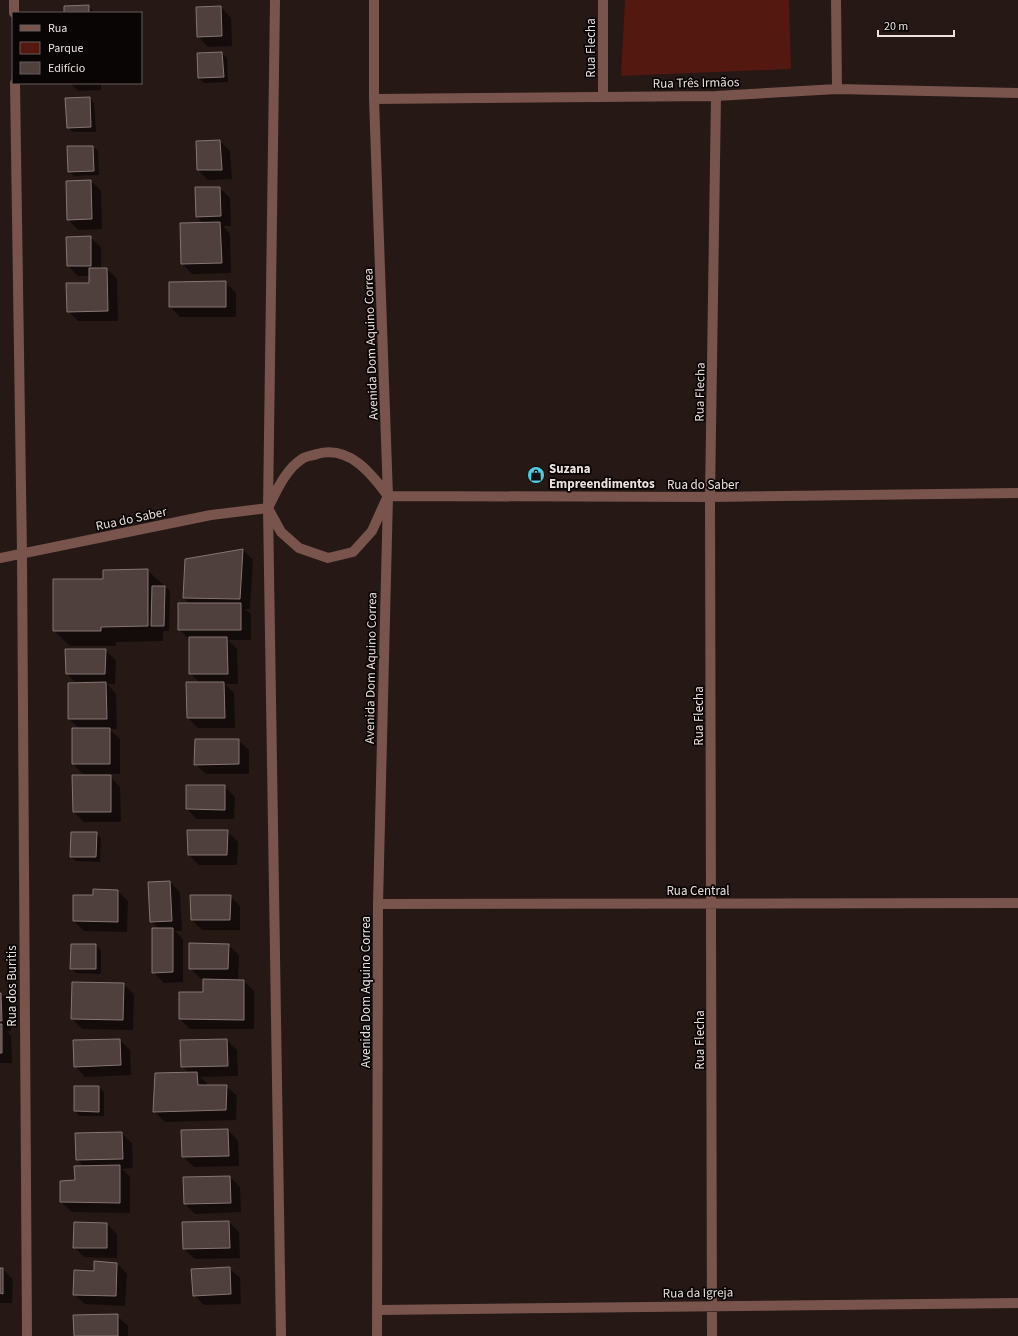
<svg xmlns="http://www.w3.org/2000/svg" width="1018" height="1336" viewBox="0 0 1018 1336" font-family="'Source Sans 3',sans-serif">
	<rect width="100%" height="100%" fill="#251815"/>
	<path fill="#531810" d="M625 0H789L791 69 621 76Z"/>
	<path fill="#0007" d="M88 6 95 13H65Z
		M221 7 231 18 232 46 208 47 198 36Z
		M222 53 227 58 228 82 204 83 199 78Z
		M70 83H101V90L78 91Z
		M90 98 94 103 96 132H73L68 127Z
		M220 141 230 151 232 179 208 180 198 170 197 142Z
		M93 147 98 151 99 175 74 176 69 171Z
		M91 181 101 191 102 229 78 230 68 219 67 182Z
		M220 188 230 198 231 226H223L230 234 231 273 192 274 182 263 204 224 197 217Z
		M90 237 101 247V269H107L117 279 118 321H78L68 311 90 284V276H78L68 266 67 238Z
		M225 282 236 293V317H180L170 307V283Z
		M243 550 253 560 250 609H245L251 614V640H228L237 649 238 684H225L234 693 235 728H198L188 718 200 683 190 673V640L179 629 189 604 184 598Z
		M147 570 170 591 169 631H163V641L116 642V646H70L54 631Z
		M105 650 116 660 115 684H107L116 694 117 729H109L120 739V774H83L73 764 80 729 69 719 77 684 67 674Z
		M238 740 249 750V774H206L195 764Z
		M110 776 120 787 121 822H84L74 812Z
		M187 786H224L235 797 234 819H197L187 809Z
		M227 831 238 842 237 865H199L189 855Z
		M96 833 101 838 100 862 76 861 71 857Z
		M170 882 180 892 182 931H175L183 939V982L164 983 153 972 159 929 151 921Z
		M118 891 128 901 127 932 84 931 74 921 94 896Z
		M230 896 240 906V930H202L192 920Z
		M96 945 101 950V974L76 973 71 968Z
		M228 945 239 955 238 981H244L254 991V1029H190L180 1019 204 993V979L200 978 190 968Z
		M123 984 134 994 133 1030 82 1029 72 1019Z
		M0 994 11 1004V1031H7L11 1036 12 1063H0Z
		M120 1040 130 1050 131 1075 85 1077 75 1066Z
		M227 1040 237 1050 238 1076 200 1077 207 1083V1086H226L237 1096 236 1120 165 1122 154 1111 189 1073 182 1066Z
		M75 1087H99L104 1092V1116H79L75 1111Z
		M228 1130 238 1141 239 1166 194 1167 183 1157Z
		M121 1133 132 1143 133 1168 122 1169 130 1177V1213L72 1212 61 1202 84 1167 77 1159Z
		M230 1177 240 1187 241 1212 195 1214 185 1204Z
		M229 1222 239 1232 240 1258 195 1259 184 1249Z
		M75 1223 107 1224 117 1234V1258L84 1257 74 1247Z
		M117 1263 127 1274 125 1306 85 1304 74 1294 95 1272Z
		M229 1268 240 1278 241 1304 204 1305 194 1295Z
		M0 1269H3L13 1280 12 1303H0Z
		M117 1316 128 1326V1336H75Z"/>
	<path fill="#4f403d" stroke="#867572" d="M89 5V13H64V6Z
		M221 6 222 36 197 37 196 7Z
		M222 52 224 77 198 78 197 53Z
		M90 97 91 127 67 128 65 98Z
		M220 140 222 170H197L196 141Z
		M67 146H93L94 171 68 172Z
		M91 180 92 219 67 220 66 181Z
		M195 187H220L221 216 196 217Z
		M220 222 222 263 181 264 180 223Z
		M91 236V266H67L66 237Z
		M89 268H107L108 311 67 312 66 283H89Z
		M226 281V307H169V282Z
		M243 549 240 599 183 598 185 559Z
		M148 569V626L101 627V631H53V579H103V570Z
		M152 586H165L164 626H151Z
		M178 603H241V630H178Z
		M189 637H227L228 674H189Z
		M65 649H106L105 674H66Z
		M106 682 107 719H68V683Z
		M186 682H224L225 718H187Z
		M72 728H110V764H72Z
		M195 739H239V764L194 765Z
		M72 775H111V812H73Z
		M186 785H225V810L186 809Z
		M187 830H228L227 855H188Z
		M71 832H97L96 857H70Z
		M170 881 172 921 150 922 148 882Z
		M93 889 118 890V922L73 921V895H93Z
		M190 895H231L230 920H191Z
		M152 928H173V972L152 973Z
		M189 943 229 944 228 969H189Z
		M71 944H96V969H70Z
		M203 979 244 980V1020L179 1019V992H203Z
		M72 982 124 983 123 1020 71 1019Z
		M0 993H1L2 1021H0Z
		M0 1024H2V1053H0Z
		M120 1039 121 1065 74 1067 73 1040Z
		M227 1039 228 1066 181 1067 180 1040Z
		M197 1072 198 1085H227L226 1110 153 1112 155 1073Z
		M74 1086H99V1112L74 1111Z
		M228 1129 229 1156 182 1157 181 1130Z
		M122 1132 123 1159 76 1160 75 1133Z
		M120 1165V1203L60 1202V1181L75 1180 74 1166Z
		M230 1176 231 1203 184 1204 183 1177Z
		M229 1221 230 1248 183 1249 182 1222Z
		M74 1222 107 1223V1248H73Z
		M94 1261 117 1263 116 1296 73 1295 74 1270 94 1271Z
		M230 1267 231 1294 193 1296 191 1269Z
		M0 1268H3V1294L0 1293Z
		M118 1314V1336H74L73 1315Z"/>
	<g fill="none" stroke-linecap="round" stroke-linejoin="round">
		<path stroke="#78544d" stroke-width="10" d="M14 0V13
			M275 0 268 508 281 1336
			M374 0V99L388 496 378 904 377 1336
			M836 0 837 89
			M15 83 22 554 27 1336
			M603 96V0
			M374 99 716 96 837 89 1018 93
			M388 496 710 497 1018 493
			M269 506C277 490 286 469 302 459 306 456 312 456 317 454 349 445 371 473 388 496
			M269 510 281 532 299 548 328 558 353 552 372 531 386 500
			M0 558 211 515 268 508
			M378 904 1018 903
			M377 1310 1018 1303
			M712 1336 710 497 716 96"/>
	</g>
	<defs>
		<g id="shop-disc" transform="scale(0.9)"><circle r="9.5" fill="#54cade" stroke="#0a0505"/><path d="M-5-2.5h2.3a2.7 3.5 0 0 1 5.4 0H5L5.5 6h-11ZM-1.5-2.5h3a1.5 2.3 0 0 0-3 0Z" fill="#111"/></g>
	</defs>
	<g fill-rule="evenodd">
		<use href="#shop-disc" x="536" y="475"/>
	</g>
	<g text-anchor="middle" stroke-width="3.5" stroke-linejoin="round" paint-order="stroke">
		<g font-size="13" fill="#eae0de" stroke="#0a0505">
			<text transform="translate(590 48) rotate(-90)" y="5">Rua Flecha</text>
			<text transform="translate(696 82) rotate(-1)" y="5">Rua Três Irmãos</text>
			<text transform="translate(370 344) rotate(-92)" y="5">Avenida Dom Aquino Correa</text>
			<text transform="translate(699 392) rotate(-89)" y="5">Rua Flecha</text>
			<text x="703" y="489">Rua do Saber</text>
			<text transform="translate(131 518) rotate(-12)" y="5">Rua do Saber</text>
			<text transform="translate(370 668) rotate(-89)" y="5">Avenida Dom Aquino Correa</text>
			<text transform="translate(698 716) rotate(-90)" y="5">Rua Flecha</text>
			<text x="698" y="895">Rua Central</text>
			<text transform="translate(11 986) rotate(-90)" y="5">Rua dos Buritis</text>
			<text transform="translate(365 992) rotate(-90)" y="5">Avenida Dom Aquino Correa</text>
			<text transform="translate(699 1040) rotate(-90)" y="5">Rua Flecha</text>
			<text transform="translate(698 1292) rotate(-1)" y="5">Rua da Igreja</text>
		</g>
		<g font-size="13" font-weight="bold" fill="#eae0de" stroke="#0a0505" text-anchor="start">
			<text x="549" y="473">Suzana<tspan x="549" dy="15">Empreendimentos</tspan></text>
		</g>
	</g>
	<rect x="12" y="12" width="130" height="72" fill="#0a0505" stroke="#645d5c"/>
	<rect x="20" y="25" width="20" height="6" fill="#78544d" stroke="#645d5c"/>
	<text x="48" y="32" font-size="12" fill="#eae0de">Rua</text>
	<rect x="20" y="42" width="20" height="12" fill="#531810" stroke="#645d5c"/>
	<text x="48" y="52" font-size="12" fill="#eae0de">Parque</text>
	<rect x="20" y="62" width="20" height="12" fill="#4f403d" stroke="#645d5c"/>
	<text x="48" y="72" font-size="12" fill="#eae0de">Edifício</text>
	<path d="M878 30v6h76v-6" fill="none" stroke="#eae0de" stroke-width="2"/>
	<text x="884" y="30" font-size="12" fill="#eae0de" stroke="#0a0505" stroke-width="3" paint-order="stroke">20 m</text>
</svg>
